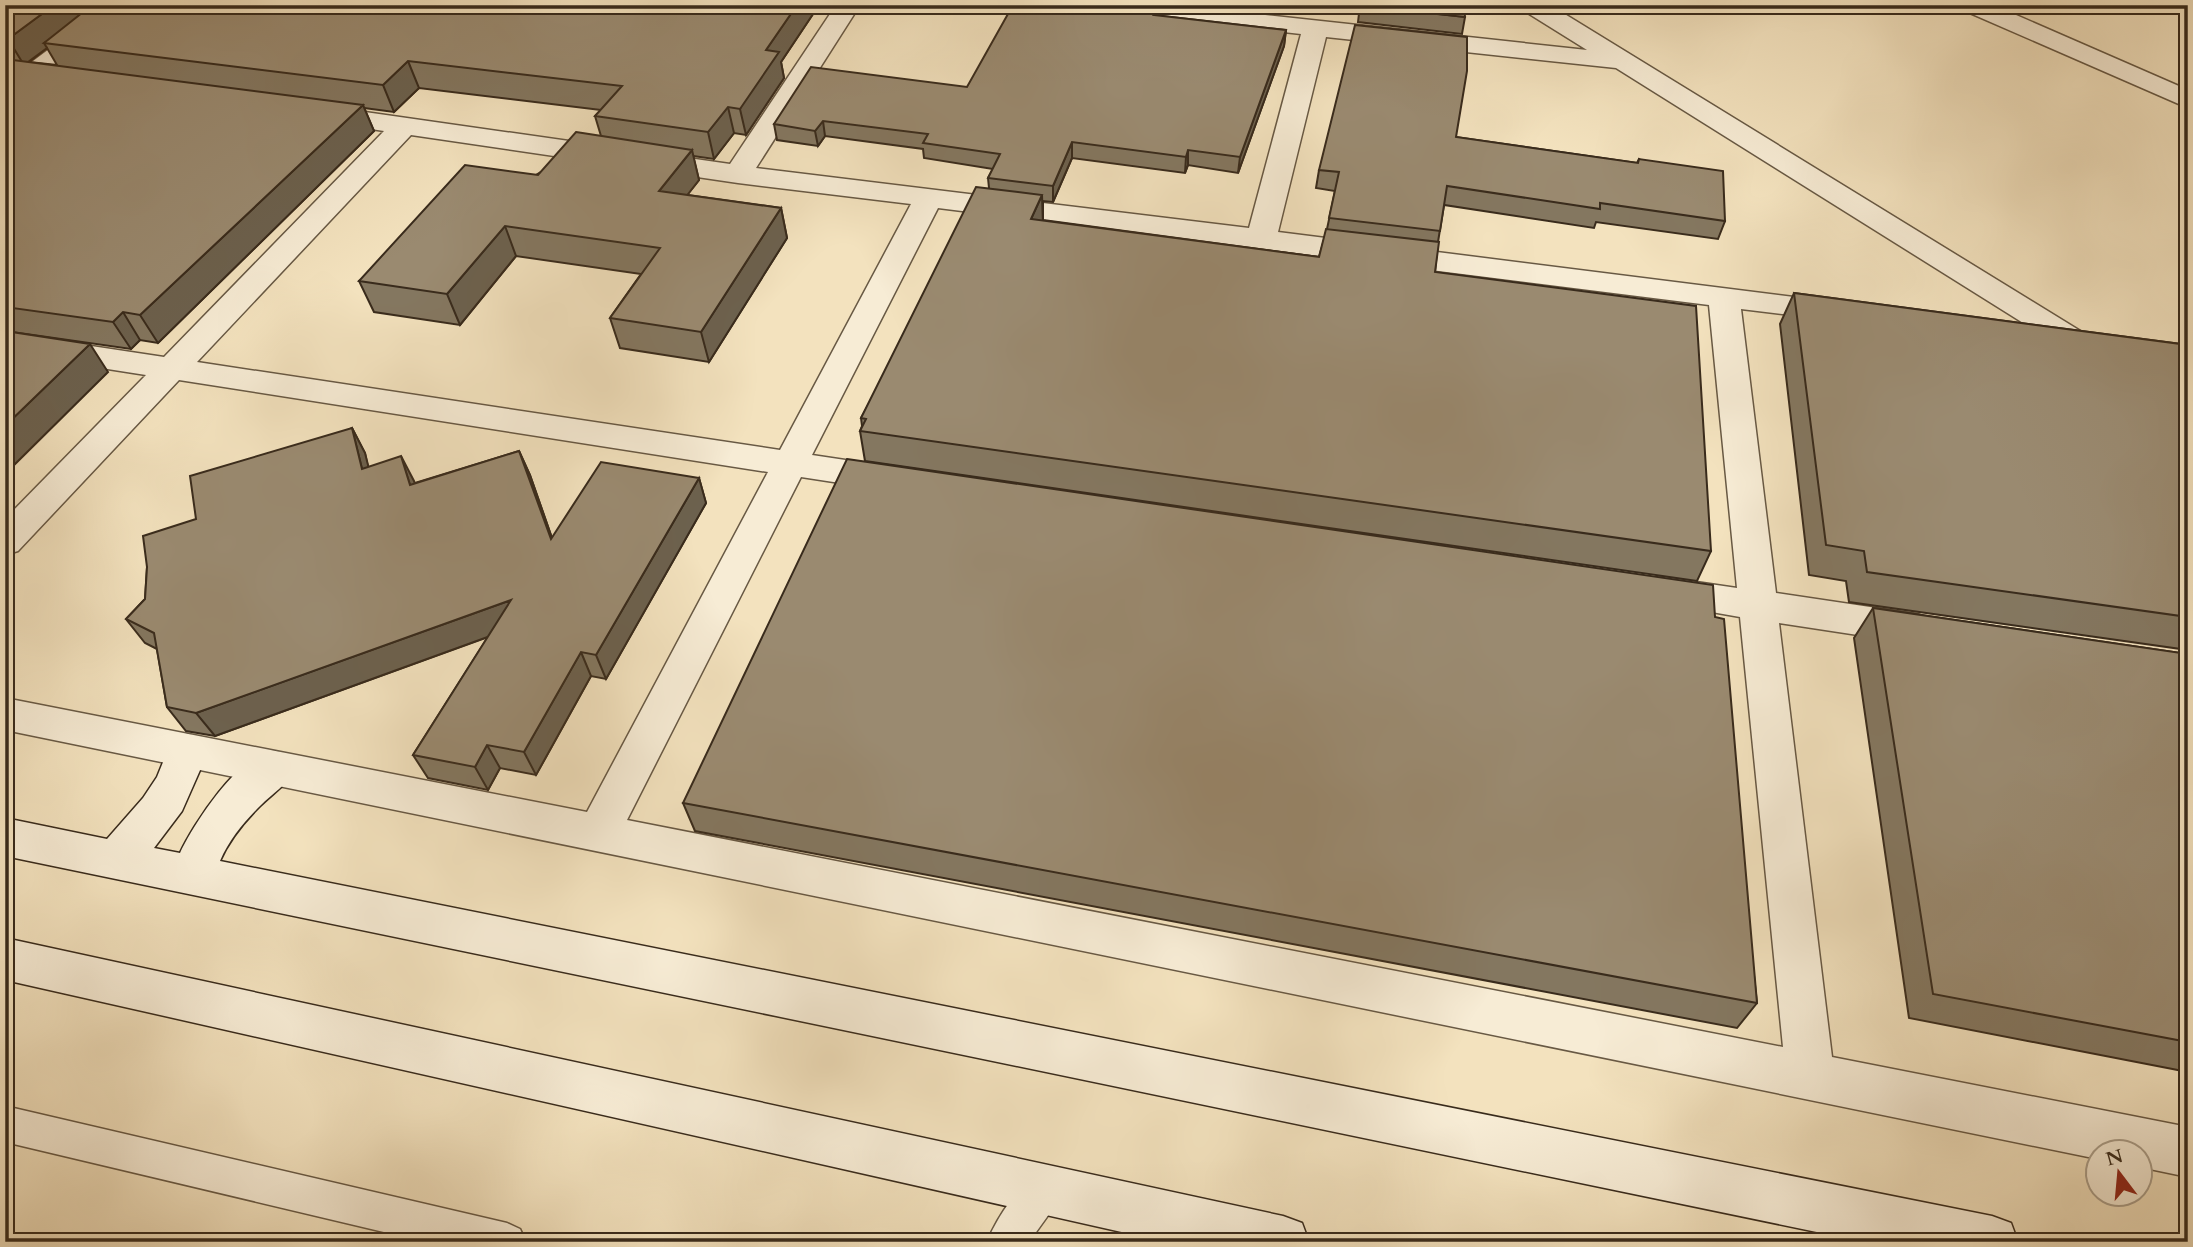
<svg xmlns="http://www.w3.org/2000/svg" width="2193" height="1247" viewBox="0 0 2193 1247" font-family="Cardo,serif">
	<rect width="100%" height="100%" fill="#f3e2be"/>
	<filter id="stains"><feTurbulence type="fractalNoise" baseFrequency=".00286" numOctaves="4"/><feColorMatrix values="0 0 0 0 .2 0 0 0 0 .09 0 0 0 0 .02 0 0 0 .5 -.17"/></filter>
	<radialGradient id="worn" r=".72"><stop offset=".6" stop-color="#630" stop-opacity="0"/><stop offset="1" stop-color="#630" stop-opacity=".3"/></radialGradient>
	<g fill="none" stroke-linecap="round" stroke-linejoin="round">
		<g stroke="#685944" stroke-width="3">
			<path id="lane" d="M5 1106 507 1223 520 1229 526 1242H426L5 1142Z
				M1044 1171 1057 1177 1063 1190 1057 1203 1029 1242H987C997 1218 1020 1181 1044 1171Z"/>
		</g>
		<g stroke="#685944" stroke-width="3">
			<path id="street" d="M108 5H136L39 82 30 84 21 82 17 76 21 70Z
				M836 5H860L756 168 1249 228 1301 34 1104 12 1095 10 1092 5H1174L1587 50 1523 10 1520 5H1550L2082 332 2087 339 2082 346 2071 349 2060 346 1616 68 1326 37 1278 232 1850 304 1855 311 1850 318 1839 321 1741 309 1776 593 1917 614 1931 619 1936 629 1931 639 1917 644 1779 623 1832 1057 2188 1127V1177L2140 1167V1152H2098V1159L5 730V698L587 812 768 472 179 380 18 551 5 555V519L146 375 5 353V333L164 357 384 131 306 119 302 113 306 107 316 105 730 164ZM411 135 738 183 911 204 780 450 197 362ZM938 208 1709 305 1737 588 1662 577 1649 581 1643 591 1649 601 1740 617 1783 1047 627 820 801 477 892 491 904 488 910 479 904 470 892 467 812 455Z
				M1960 5H1993L2188 90V108L1963 10Z"/>
		</g>
		<g stroke="#392b1c" stroke-width="3">
			<path id="secondary" d="M187 735 202 740 208 752 182 811 154 848 180 853C193 825 239 753 273 752 278 752 284 755 289 757L295 769C287 785 273 793 260 806 244 822 229 840 220 861L1992 1216 2011 1223 2018 1242H1865L5 856V818L107 839 143 798 157 777 172 740Z
				M5 938 1283 1216 1302 1223 1309 1242H1166L5 980Z"/>
		</g>
		<use href="#lane" fill="#f7ecd5" fill-rule="evenodd"/>
		<use href="#street" fill="#f7ecd5" fill-rule="evenodd"/>
		<use href="#secondary" fill="#f7ecd5" fill-rule="evenodd"/>
	</g>
	<path fill="#847760" stroke="#392b1c" stroke-width="2" fill-rule="evenodd" d="M5 5H819L781 62 784 78 746 135 734 133 714 159 693 156 699 180 687 195 781 208 787 238 709 362 620 348 610 318 641 274 516 256 460 325 374 312 359 281 601 136 595 116 601 110 419 88 394 112 364 108 374 131 158 343 140 340 131 349 5 331ZM47 48 57 65 29 62Z
		M1360 5 1465 17 1462 34 1358 22Z
		M1163 6 1162 16 1286 30 1284 46 1238 173 1188 165 1185 173 1072 158 1053 202 1043 201V220L1319 257 1327 229 1335 191 1316 188 1319 170 1456 137 1637 163 1639 159 1725 221 1718 239 1596 222 1594 228 1444 205 1438 242 1435 272 1711 551 1697 581 865 461 860 431 862 426 861 418 989 188 988 178 993 169 924 158 923 149 825 136 818 146 777 140 774 124 967 87Z
		M1794 293 2188 345V650L1849 602 1846 581 1809 575 1780 324Z
		M352 428 365 453 368 467 415 483 519 451 530 475 552 538 699 478 706 503 606 679 591 676 536 775 500 768 488 790 428 778 413 755 488 637 215 736 186 731 167 707 157 649 145 643 126 619 145 599 147 567 196 519Z
		M1873 608 2188 654V1072L1909 1018 1854 638Z
		M1715 617 1757 1003 1737 1028 695 831 683 803Z"/>
	<path fill="#6c614e" stroke="#392b1c" stroke-width="2" d="M54 5H103L44 43 47 48 24 65 8 39Z
		M797 5H819L781 62 784 78 746 135 740 109 766 50Z
		M1163 6 1162 21 1154 15Z
		M1286 30 1284 46 1238 173 1240 157Z
		M408 61 419 88 394 112 383 85Z
		M363 105 374 131 158 343 140 315Z
		M728 107 734 133 714 159 708 132Z
		M823 121 825 136 818 146 815 131Z
		M1072 142V158L1053 202V186Z
		M692 150 699 180 667 221 659 191Z
		M1188 150V165L1185 173 1186 157Z
		M1042 195 1043 225 1031 219Z
		M781 208 787 238 709 362 701 332Z
		M505 226 516 256 460 325 447 294Z
		M123 312 140 340 131 349 113 322Z
		M90 344 108 372 5 474V426Z
		M352 428 365 453 375 493 362 469Z
		M519 451 530 475 561 564 551 539Z
		M401 456 414 481 423 509 410 485Z
		M699 478 706 503 606 679 596 655Z
		M511 600 523 624 215 736 196 713Z
		M581 652 591 676 536 775 524 752Z
		M487 745 500 768 488 790 475 767Z"/>
	<path fill="#9a8a70" stroke="#392b1c" stroke-width="2" d="M5 5H54L8 39H5Z
		M92 5H797L766 50 779 52 740 109 728 107 708 132 595 116 622 86 408 61 383 85 44 43Z
		M1013 5H1157L1163 6 1154 15 1286 30 1240 157 1188 150 1186 157 1072 142 1053 186 988 178 1000 154 923 143 928 134 823 121 815 131 774 124 811 67 967 87Z
		M1360 5H1464L1465 17 1360 6Z
		M1355 25 1467 37V71L1456 137 1638 163 1639 159 1723 171 1725 221 1600 203V209L1447 186 1440 231 1329 218 1339 172 1319 170Z
		M5 59 363 105 140 315 123 312 113 322 5 307Z
		M576 132 692 150 659 191 781 208 701 332 610 318 660 248 505 226 447 294 359 281 465 165 538 175Z
		M976 187 1042 195 1031 219 1319 257 1326 229 1439 242 1435 272 1696 306 1711 551 860 431 866 419 861 418Z
		M1794 293 2188 345V617L1867 572 1864 551 1826 545Z
		M5 331 90 344 5 426Z
		M352 428 362 469 401 456 410 485 519 451 551 539 601 462 699 478 596 655 581 652 524 752 487 745 475 767 413 755 511 600 196 713 167 707 154 633 126 619 145 599 147 567 143 536 196 519 190 476Z
		M847 459 1713 585 1715 617 1724 619 1757 1003 683 803Z
		M1873 608 2188 654V1042L1933 994Z"/>
	<rect width="2193" height="1247" fill="none" stroke="#f3e2be" stroke-width="28"/>
	<rect x="7" y="7" width="2179" height="1233" fill="none" stroke="#392b1c" stroke-width="3.5"/>
	<rect x="14" y="14" width="2165" height="1219" fill="none" stroke="#392b1c" stroke-width="2"/>
	<g transform="translate(2119 1173) rotate(344)"><circle r="33" fill="#f7ecd5" stroke="#ab9f8b" stroke-width="2"/>
	<path d="M0-5L12 26L0 18L-12 26Z" fill="#8f2418"/>
	<text y="-10" font-size="19" font-weight="bold" text-anchor="middle" fill="#392b1c">N</text>
	</g>
	<rect width="100%" height="100%" filter="url(#stains)"/>
	<rect width="100%" height="100%" fill="url(#worn)"/>
</svg>
